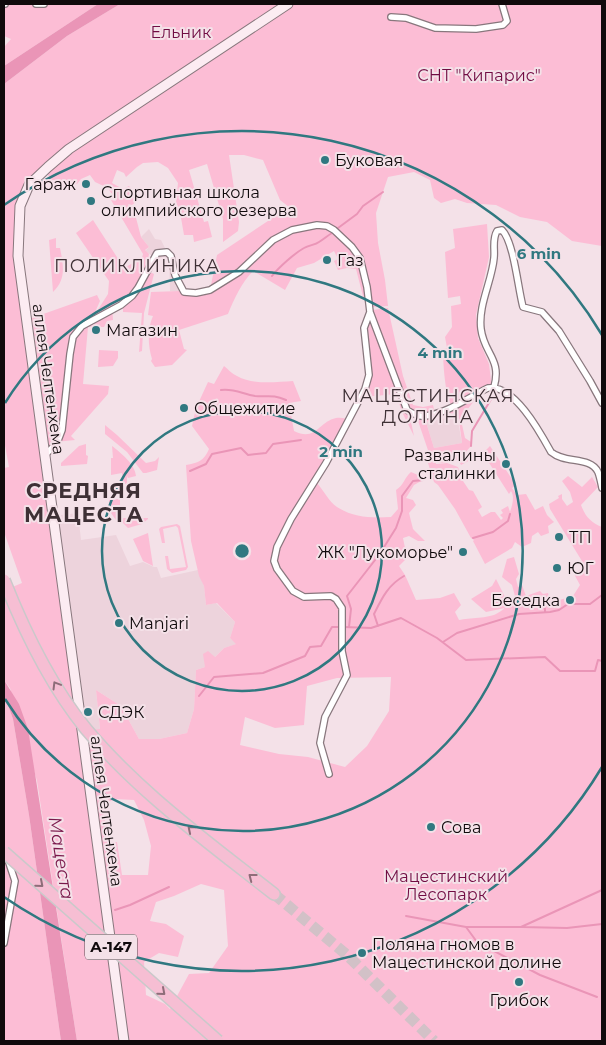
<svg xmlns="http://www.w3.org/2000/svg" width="606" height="1045" viewBox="0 0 606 1045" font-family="Montserrat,sans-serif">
	<rect width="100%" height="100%" fill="#f4e1e8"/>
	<path fill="#edd3dc" d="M149 229 155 239 161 240 167 252 175 275 184 292 170 291 169 258H155L145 251 149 247 141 237Z
		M457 416 462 443 434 448 426 422Z
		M78 513 81 540 116 535 130 566 143 562 154 567H157L161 578 198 570 204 586 206 605 216 603 235 622 230 638 237 644 224 648 205 667 196 670 194 709 187 733 159 739H139L121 706 96 690 100 730 81 731 53 516Z"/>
	<path fill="#fcbdd5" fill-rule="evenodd" d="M4 4H98L4 66V47L11 39 4 36Z
		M120 4H602V246L572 241 547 222 520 217 496 205 467 203 455 199 441 203 434 198 430 180 414 172 388 177 376 213 378 243 385 280 388 306 372 307 369 299 364 300 356 269 347 268 338 270 334 261 338 259 334 251 314 263 297 268 285 290 253 271C242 282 234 299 228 314L179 330 184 349 187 350 172 365 155 367 151 361 152 359C148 346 147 329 153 316L148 315 151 292 210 290 217 255 289 207 280 200 263 160 244 155H229L239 222 238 231 223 242V219L207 164 189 170 204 222 208 221 212 237 194 242 193 235H184L180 212 176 202 178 183 168 168 158 162 143 163 137 167 126 177 124 173 117 170 112 183 123 189 129 186 132 190 130 193 137 201 132 205 128 204 135 214 141 237 149 247 145 250 149 254C145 277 132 295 112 306L113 320 107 321 104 327H88L83 384 109 386 108 394 71 436 75 440 55 442 49 448 32 318 97 295 100 301 92 319 108 294 109 281 76 233 93 220 124 268 142 258 143 254 111 200 116 201 108 188 95 182 90 175 81 179 77 184 68 180H52L44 170 29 185 18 231 81 731 100 729 96 690 121 706 139 739H159L187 733 194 709 196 670 205 667 203 654 208 651 215 657 224 648 236 644 230 638 235 622 217 603 206 605 204 586 199 576 191 541 186 465C198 463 204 461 209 449L192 426 196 408 208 382 214 384 224 366C228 369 232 374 237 376 253 385 275 382 293 381L301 401 289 403 294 431C316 442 318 422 336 418 341 417 347 419 352 419L316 482C323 489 329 502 337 507 354 518 372 518 391 517L398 509 396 490C404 485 404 478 411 472L418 475 423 480 414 485 406 498 413 500 416 505 409 513 413 529 425 541H418L409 536 403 538 407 558 399 566 405 575 416 600 440 598 454 593 461 605 455 612 459 620C469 618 489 618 496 614 504 610 509 604 516 600L512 585 502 577 507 559 514 557 519 574 516 579 518 587 522 585 526 596 540 591 543 594 548 593 550 601H556L573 596 580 585 574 574 585 566 550 509 549 504 559 498 558 496 562 494V499L567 506 573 502 570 492 562 481 568 476 582 487 592 477 598 487 581 505C585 516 591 523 602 527V1041H77L37 781 10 688 4 680V572L10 588 22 583 4 532V468L9 467 4 440V84L67 36ZM391 677 389 711 367 746 345 767 308 757 279 754 240 745 245 717 275 728 304 725 307 686 337 678ZM115 799 134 800 144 820 151 846 148 875H122L117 842H109L102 805ZM201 884 224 890 228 946 209 973 189 974 170 1009 165 1004 146 995 144 962 159 953 178 957 184 936 166 924 150 921 156 902 174 896Z
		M487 224 489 257 476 315 478 338 489 364 492 388 482 391 467 410 470 413 461 420 465 438 471 442V446L464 454 474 452 476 457 461 465 458 459 452 462 436 463V464L447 463 458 467 459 470 457 472 469 490 473 491 482 507 478 510 482 517 491 512H495L501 520 503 518 500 515 503 513 501 510 508 506 510 512C512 506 515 497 511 491L509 494 484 455 485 451 490 446 516 485 512 488 517 495 526 494 535 510 543 506 547 515 554 522 548 526 549 533 541 536 538 532 532 536 531 543 522 547 515 542 512 548 485 564 473 541 474 540 471 538 455 509 438 485 434 482 428 463 432 462 416 415 409 412 414 436 402 412 396 394 364 397 372 372 364 333 372 310 388 308 403 376 413 405 423 407 433 405 435 414 452 406C445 397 443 362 443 349L447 348 445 337 452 327 451 306 461 304 460 296 448 298 445 252 455 248 453 229ZM458 413 462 443 434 448 426 422 433 420 435 414Z
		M56 238V248H60C63 264 67 279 53 292L49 240Z
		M150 272 154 274 144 313 142 351 139 352 142 313 123 312V306Z
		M99 350 118 351V358L113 366 98 367Z
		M105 425 117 435 146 463 155 461 159 457 157 470 146 473H143L127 452 105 434Z
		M86 444V455L88 456 87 464 61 466V463L79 446Z
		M112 446C121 453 135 464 136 476L128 478 127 476V484H123L122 473 111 475V458H113Z
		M118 499 120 500V515L122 518H148V519L142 524 128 528 123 523H118L111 513 109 500Z
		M177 524 180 526 188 567 186 570 172 573 167 569 165 556H168L170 569 186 567 178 528 176 526 163 529 165 543H162L159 529 161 527Z
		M148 533 153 566 143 561 133 539Z
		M496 579 505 597V608L486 612 471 599 492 586Z
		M4 698 8 705 13 719 29 815 61 1041H4Z"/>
	<path fill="#ea95b7" d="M98 4H120L67 36 4 84V66Z
		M4 680 19 704 28 729 77 1041H61L29 815 13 719 8 705 4 698Z"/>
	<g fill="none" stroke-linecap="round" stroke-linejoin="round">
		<path stroke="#ea95b7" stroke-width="2" d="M338 228 357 214 363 206 383 192
			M272 276C279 267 295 253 304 248 309 245 315 245 319 242 324 239 327 236 332 233
			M221 390C233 388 243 394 255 396 269 397 272 394 286 400
			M471 446 472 431 496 391
			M190 471 206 464 212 454 241 448 248 455 266 453 273 444 301 440
			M473 538 493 532 508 521 510 514
			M544 596 545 611
			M378 626 374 614C382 598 388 585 404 576
			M344 627 371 628 401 618 437 638 466 660 545 657 560 671H595L598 660 602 661
			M349 627 351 609 347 596 379 555 396 528 402 511V496L413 481 423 480
			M443 642 457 633 519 614 550 612 559 610 568 604H590L602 595
			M199 696 214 677 263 673 305 656 310 647 321 646 332 627H340
			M115 910 130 905 169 887
			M406 916 466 927H521L602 890
			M466 927 477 942 540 975 597 997
			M522 927 567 928 602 924"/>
		<path stroke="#d2c1c7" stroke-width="11" stroke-dasharray="11 5.5" stroke-linecap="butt" d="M274 894 347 955 434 1041"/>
		<g stroke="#88777d" stroke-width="8">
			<path id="street" d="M4 4H5
				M36 4H44
				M391 17 406 18 435 28 476 29 503 25 507 21 502 4
				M494 387C502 359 484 354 481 329 478 305 492 281 494 258 495 249 492 239 497 231L502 230C514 242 518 289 523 307L542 312 559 331 590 381 602 403
				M45 455 57 443 62 430 70 354 73 337 82 326 121 305 132 296 138 288 157 253 167 252 171 256 175 275 184 292 196 293 210 290 239 272 273 240 292 230 317 225 327 226 334 230 352 247 360 258 367 287 370 312 407 410C413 414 419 417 425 416 446 414 469 397 488 388 514 384 540 432 551 452 565 464 590 456 598 472 600 477 601 483 602 488
				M329 774 320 743 325 717 347 675 342 651V608L336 599 331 596 304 597 293 591 277 569 274 561 277 547 291 519 326 463 365 389 369 375 364 328 370 312
				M4 943 15 881 7 857"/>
		</g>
		<g stroke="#88777d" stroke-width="11">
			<path id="secondary" d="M124 1041 18 256 20 206 29 185 48 167 69 149 288 4"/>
		</g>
		<g stroke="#cac9ca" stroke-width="14">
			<path id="highway" d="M229 859 274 894"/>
		</g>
		<use href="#street" stroke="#fff" stroke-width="5.5"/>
		<use href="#secondary" stroke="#fcecf2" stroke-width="9"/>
		<use href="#highway" stroke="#f6bed3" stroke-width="11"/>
		<g stroke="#cac9ca" stroke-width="14" stroke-linecap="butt">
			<path id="highway-bridge" d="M4 580C25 633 50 685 86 729 127 778 179 820 229 859
				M4 852 218 1041"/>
		</g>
		<use href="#highway-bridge" stroke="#f6bed3" stroke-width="11"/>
	</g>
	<defs><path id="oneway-chevron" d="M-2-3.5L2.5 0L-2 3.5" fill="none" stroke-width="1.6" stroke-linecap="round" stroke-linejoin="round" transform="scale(1.25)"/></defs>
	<g stroke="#8e6d79">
		<use href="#oneway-chevron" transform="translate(56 685) rotate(-121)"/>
		<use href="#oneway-chevron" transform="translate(191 829) rotate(-140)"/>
		<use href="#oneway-chevron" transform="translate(252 877) rotate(-142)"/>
		<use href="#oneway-chevron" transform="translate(40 884) rotate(41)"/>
		<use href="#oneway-chevron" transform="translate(162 992) rotate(41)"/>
	</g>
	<g fill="none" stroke="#307880" stroke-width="2.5">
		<circle cx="242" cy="551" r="140"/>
		<path d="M5 403A280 280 0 1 1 5 699"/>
		<path d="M602 767A420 420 0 0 1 4 897M4 205A420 420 0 0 1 602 335"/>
	</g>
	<g fill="#307880" stroke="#f4e1e8" stroke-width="2">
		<circle cx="325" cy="160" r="5"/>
		<circle cx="86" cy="184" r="5"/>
		<circle cx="91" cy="201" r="5"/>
		<circle cx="327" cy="260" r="5"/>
		<circle cx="96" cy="330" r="5"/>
		<circle cx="184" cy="408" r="5"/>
		<circle cx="506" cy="464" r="5"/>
		<circle cx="559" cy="537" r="5"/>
		<circle cx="463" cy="552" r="5"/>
		<circle cx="557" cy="568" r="5"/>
		<circle cx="570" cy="600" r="5"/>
		<circle cx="119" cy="623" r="5"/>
		<circle cx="88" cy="712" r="5"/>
		<circle cx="431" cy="827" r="5"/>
		<circle cx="362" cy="953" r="5"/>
		<circle cx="519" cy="982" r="5"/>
	</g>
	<g text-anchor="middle" stroke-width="4" stroke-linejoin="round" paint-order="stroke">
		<rect fill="#f4e1e8" stroke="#544a4e" stroke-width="1" x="85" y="934.5" width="52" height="25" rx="4"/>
		<g font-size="15" font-weight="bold" fill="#100a0c">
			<text x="111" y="952">А-147</text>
		</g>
		<g font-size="16" fill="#710c43" stroke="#f4e1e8">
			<text x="181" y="38">Ельник</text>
			<text x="479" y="81">СНТ "Кипарис"</text>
			<text x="446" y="882">Мацестинский<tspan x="446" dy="18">Лесопарк</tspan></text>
		</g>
		<g font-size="16" fill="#100a0c" stroke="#f4e1e8" text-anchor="start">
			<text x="335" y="166">Буковая</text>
			<text x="76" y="190" text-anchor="end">Гараж</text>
			<text x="101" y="198">Спортивная школа<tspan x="101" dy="18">олимпийского резерва</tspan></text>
			<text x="337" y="266">Газ</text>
			<text x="106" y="336">Магазин</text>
			<text x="194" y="414">Общежитие</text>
			<text x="496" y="461" text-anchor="end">Развалины<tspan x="496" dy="18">сталинки</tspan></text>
			<text x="569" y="543">ТП</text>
			<text x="453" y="558" text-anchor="end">ЖК "Лукоморье"</text>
			<text x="567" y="574">ЮГ</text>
			<text x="560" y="606" text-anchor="end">Беседка</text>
			<text x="129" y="629">Manjari</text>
			<text x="98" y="718">СДЭК</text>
			<text x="441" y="833">Сова</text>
			<text x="372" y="950">Поляна гномов в<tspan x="372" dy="18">Мацестинской долине</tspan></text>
			<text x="519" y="1006" text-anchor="middle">Грибок</text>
		</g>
		<g font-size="16" fill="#100a0c" stroke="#f4e1e8">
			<text transform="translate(49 379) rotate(82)" y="6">аллея Челтенхема</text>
			<text transform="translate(107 811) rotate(82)" y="6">аллея Челтенхема</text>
		</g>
		<g font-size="18" letter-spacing="1" fill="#3e3035" stroke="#f4e1e8">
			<text x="137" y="272">ПОЛИКЛИНИКА</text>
			<text x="428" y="402">МАЦЕСТИНСКАЯ<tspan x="428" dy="21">ДОЛИНА</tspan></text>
		</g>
		<g font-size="18" font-style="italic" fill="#7a184b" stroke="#f4e1e8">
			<text transform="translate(61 858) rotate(81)" y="6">Мацеста</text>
		</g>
		<g font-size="21" font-weight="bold" letter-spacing="1" fill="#3e3035" stroke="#f4e1e8">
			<text x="84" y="498">СРЕДНЯЯ<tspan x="84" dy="24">МАЦЕСТА</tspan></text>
		</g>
	</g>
	<circle cx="242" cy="551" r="8" fill="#307880" stroke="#f4e1e8" stroke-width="2.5"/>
	<g font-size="15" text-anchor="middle" font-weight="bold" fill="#307880" stroke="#f4e1e8" stroke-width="4" stroke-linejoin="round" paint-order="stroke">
		<text x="539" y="259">6 min</text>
		<text x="440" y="358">4 min</text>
		<text x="341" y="457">2 min</text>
	</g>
	<rect width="606" height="1045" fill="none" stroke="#100a0c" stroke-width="10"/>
</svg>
